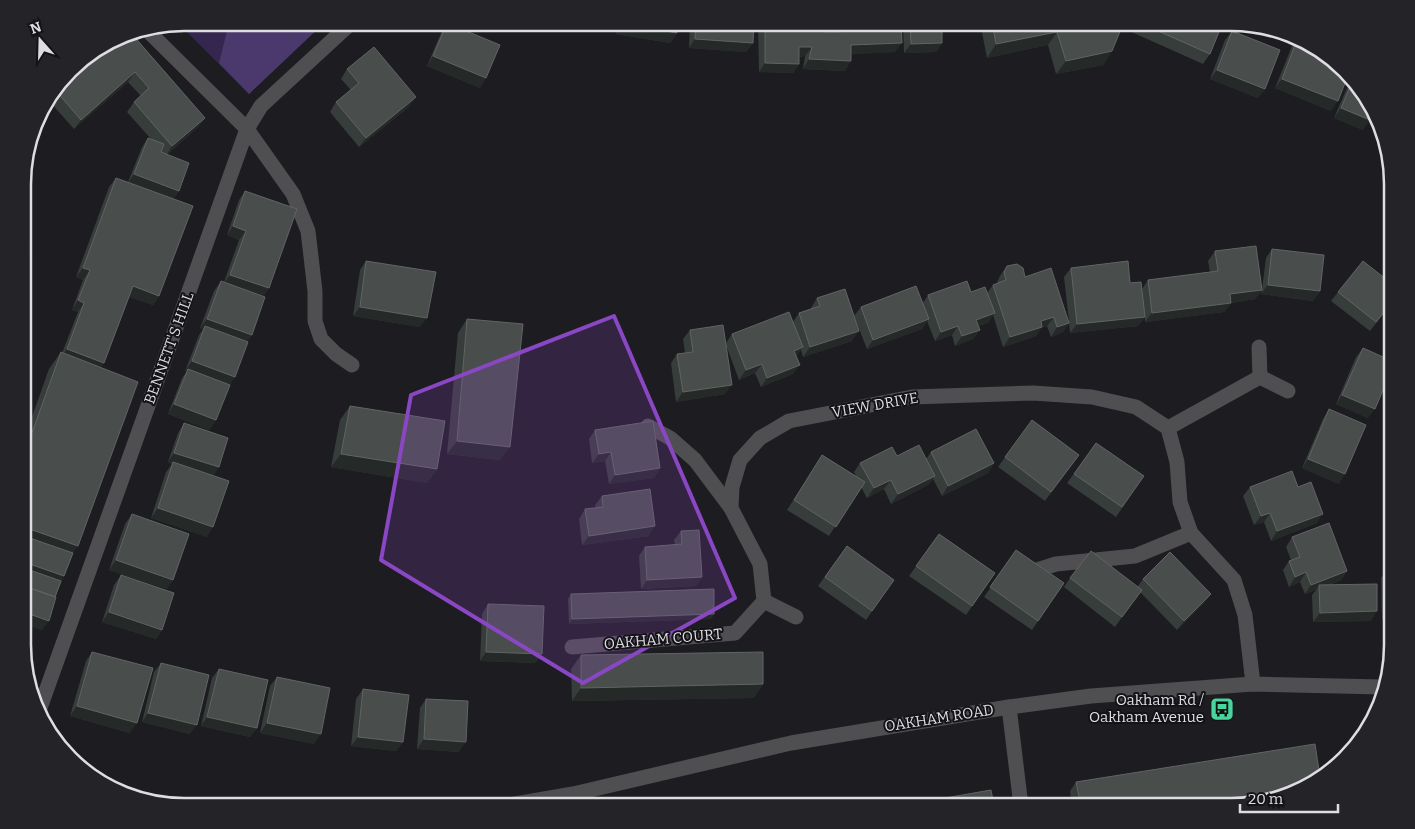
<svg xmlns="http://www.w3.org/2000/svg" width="1415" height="829" viewBox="0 0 1415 829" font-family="Bitter,serif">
	<rect width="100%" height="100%" fill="#1d1c21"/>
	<path fill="#34264f" d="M185 23H324L249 94 179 24Z"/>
	<path fill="#4b396d" d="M229 23H324L249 94 219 63Z"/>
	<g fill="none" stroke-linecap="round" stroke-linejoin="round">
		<path stroke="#4f4e51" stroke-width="15" d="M648 426 670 438 695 460 731 508"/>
		<path stroke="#4f4e51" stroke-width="15" d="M147 30 247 129 293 194 308 231 315 291V321L321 339 336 354 352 365
			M1259 347 1260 377 1288 391
			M1168 428 1260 377
			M1037 570 1056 564 1135 556 1191 533
			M764 601 760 564 731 508 732 487 740 460 760 438 789 421 912 397 1033 393 1092 397 1136 407 1168 428 1177 462 1180 502 1191 533 1234 580 1245 615 1253 684
			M572 647 735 633 764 601 796 617
			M1009 707 1021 806
			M40 708 247 129 261 106 351 23"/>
		<path stroke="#4f4e51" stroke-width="15" d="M503 806 573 794 791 743 1009 707 1091 696 1253 684 1382 687"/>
	</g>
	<path fill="#373d3a" d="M524 22H537L527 28Z
		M619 22H679L677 33 670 43 616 34Z
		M690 22H754L753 43 746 52 689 48Z
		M758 22H825V32H834V22H901L895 52 851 54 845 71 803 69 805 56 799 57V64L793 73 759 72Z
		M903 22H942V43L936 52 904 53Z
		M980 22H1124L1112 51 1103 65 1056 74 1048 45 987 58Z
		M1131 22H1223L1210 54 1203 64 1127 30Z
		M447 23 480 88 427 66 441 33Z
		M1232 31 1265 89 1258 98 1210 79 1225 40Z
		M123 35 205 118 198 127 167 155 179 191 173 199 159 296 153 305 129 297 104 363 101 367 73 553 42 630 24 624V439L49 369 61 352 62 353 78 312 72 310 83 280 76 277 109 187 116 178 128 182 142 147 148 138 151 139 127 112 134 102 141 96 128 82 74 129 50 102 57 92 71 80 67 76 77 63Z
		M1296 40 1312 44 1331 111 1275 88 1292 46Z
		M347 69 409 107 359 147 330 112 336 102 351 90 341 79Z
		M1350 81 1365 95 1363 130 1334 118Z
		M245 191 269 288 263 296 252 335 247 342 230 385 216 420 209 430 168 414 182 378 187 371H185L199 335 203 329 200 328 214 291 221 281 224 282 239 240 227 235 239 200Z
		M1272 249 1320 291 1313 301 1261 294 1262 290 1255 299 1231 303 1224 312 1145 322V317L1138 326 1070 333 1069 323 1063 332 1051 337 1047 326 1041 328 1036 336 1003 347 993 315 988 323 978 326 980 330 973 339 955 346 952 335 935 341 927 321 922 329 867 349 854 316 861 307 923 303 928 295 971 292 987 293 993 285 998 283 997 282 1000 276 1007 266 1025 277 1069 321 1064 277 1071 268 1130 283 1142 289 1148 280 1210 272 1208 261 1215 251 1262 289 1266 258Z
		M366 261 420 327 353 316 360 270Z
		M1338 292 1392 303 1370 331 1331 301Z
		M817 298 852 341 803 357 801 350 796 356 793 374 761 387 755 373 739 380 726 345 725 394 676 402 671 363 677 354 685 353 683 339 690 330 726 343 732 334 793 322 799 313 811 309V308Z
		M467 319 500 460 447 454 458 333Z
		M1363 348 1368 418 1336 404 1356 357Z
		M350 406 437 469 427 483 331 467 340 420Z
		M1329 409 1339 484 1302 468 1323 419Z
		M1032 420 1079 455 1045 501 998 467Z
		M184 423 219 467 213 476 207 537 151 518 166 472 172 464 168 462 178 433Z
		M595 430 660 468 654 478 609 484 605 461 592 463 589 439Z
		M1096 443 1144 476 1116 517 1067 483Z
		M931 452 994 463 988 473 942 496 933 479 928 485 891 504 884 489 867 498 861 487 829 536 787 510 822 455 856 476 854 472 860 463 897 456 926 459Z
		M1250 487H1298L1317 523 1271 541 1264 522 1254 525 1243 496Z
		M602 496 649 536 582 545 579 519 585 509 596 508 595 505Z
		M132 514 167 589 109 570 125 524Z
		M681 531 702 577 696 586 641 589 639 556 645 547 675 545 674 540Z
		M939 534 995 573 966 615 909 576Z
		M1292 537 1347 571 1341 580 1329 585 1371 621 1313 622 1312 595 1316 590 1305 594 1300 582 1289 587 1283 570 1289 561 1291 560 1286 547Z
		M847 546 894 580 866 620 818 586Z
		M1016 550 1064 583 1032 630 984 597Z
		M1387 569H1392V619L1382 620 1381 578Z
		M121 575 162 630 156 639 102 622 114 585Z
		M1070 578 1138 586 1143 579 1211 594 1204 603 1177 630 1140 592 1115 627 1064 587Z
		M571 594 714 614 711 619 569 624 568 599Z
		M488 604 536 663 480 661 482 614Z
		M92 652 130 733 70 716 86 661Z
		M581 655 763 684 754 698 572 701 571 669Z
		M161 663 190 734 142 722 154 672Z
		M219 669 257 728 250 737 201 726 212 678Z
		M277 677 314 744 260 733 270 686Z
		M363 689 403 742 396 751 351 746 356 699Z
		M426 699 459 752 417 749 420 708Z
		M1076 782 1312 785 1241 806H1072L1070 791Z"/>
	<path fill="#252928" d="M531 22H537L527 28Z
		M623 24 677 33 670 43 616 34Z
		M1057 32 1048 45 987 58 996 44Z
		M695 39 753 43 746 52 689 48Z
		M902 43 895 52 845 55 851 45Z
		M942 43 936 52 904 53 911 44Z
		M799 47H812L805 56 792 57Z
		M1112 51 1103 65 1056 74 1066 61Z
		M433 56 486 78 480 88 427 66Z
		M809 59 851 61 845 71 803 69Z
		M765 63 799 64 793 73 759 72Z
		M1217 70 1265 89 1258 98 1210 79Z
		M135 72 128 82 74 129 81 120Z
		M1282 79 1338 101 1331 111 1275 88Z
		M416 97 409 107 359 147 366 138Z
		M1341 108 1370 120 1363 130 1334 118Z
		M205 118 198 127 166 156 172 146Z
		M1375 122 1377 128 1372 126Z
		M134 174 179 191 172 201 128 183Z
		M233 226 246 231 239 240 227 235Z
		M83 268 90 270 83 280 76 277Z
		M230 275 269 288 262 298 223 284Z
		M1268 285 1320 291 1313 301 1261 294Z
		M133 286 159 296 153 305 126 296Z
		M1262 290 1255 299 1223 304 1230 294Z
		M78 300 84 303 78 312 72 310Z
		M1231 303 1224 312 1145 322 1152 313Z
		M360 307 427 318 420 327 353 316Z
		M995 313 988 323 969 329 976 320Z
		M1054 317 1047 326 1041 328 1036 336 1003 347 1010 337 1041 321Z
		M1145 317 1138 326 1070 333 1077 324Z
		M207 319 252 335 245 345 205 326 203 329 200 328Z
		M929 319 922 329 867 349 873 340Z
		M1069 323 1063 332 1051 337 1057 327Z
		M958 326 952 335 935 341 941 332Z
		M980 330 973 339 955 346 962 336Z
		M859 331 852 341 803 357 810 347Z
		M803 347 796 357 794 351Z
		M67 349 104 363 98 372 60 358Z
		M192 361 235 377 229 386 188 369 187 371H185Z
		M762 364 755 373 739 380 746 370Z
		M800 365 793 374 761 387 767 378Z
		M732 385 725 394 676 402 683 392Z
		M1342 395 1375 409 1368 418 1336 404Z
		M174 404 216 420 209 430 168 414Z
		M457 441 510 447 500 460 447 454Z
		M611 452 605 461 592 463 599 454Z
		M174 453 219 467 212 477 168 462Z
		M341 454 437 469 427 483 331 467Z
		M1308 459 1345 474 1339 484 1302 468Z
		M994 463 988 473 942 496 948 486Z
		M660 468 654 478 609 484 615 475Z
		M935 476 928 485 891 504 898 494Z
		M891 480 884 489 867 498 874 488Z
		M158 508 213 527 207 537 151 518Z
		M1270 513 1264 522 1254 525 1261 516Z
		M1323 514 1317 523 1271 541 1277 531Z
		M655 526 649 536 582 545 589 536Z
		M24 527 78 546 66 563 24 548Z
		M116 560 173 580 167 589 109 570Z
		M24 562 64 576 58 586 24 574Z
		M1347 571 1341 580 1319 588V585L1316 590 1305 594 1311 585Z
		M1306 572 1300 582 1289 587 1295 577Z
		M702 577 696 586 641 589 647 580Z
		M1211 594 1204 603 1177 630 1184 621Z
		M1388 610H1392V619L1382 620Z
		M1377 611 1371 621 1313 622 1320 613Z
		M24 612 49 621 42 630 24 624Z
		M109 612 162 630 156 639 102 622Z
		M714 614 711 619 569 624 572 619Z
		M486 652 542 654 536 663 480 661Z
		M763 684 754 698 572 701 581 688Z
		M77 706 137 723 130 733 70 716Z
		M148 713 197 725 190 734 142 722Z
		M207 717 257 728 250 737 201 726Z
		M267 723 321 734 314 744 260 733Z
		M358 737 403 742 396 751 351 746Z
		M424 739 466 742 459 752 417 749Z
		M1265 795 1262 800 1241 806H1197Z"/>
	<path fill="#494e4c" stroke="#606563" d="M623 22H679L677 33 623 24Z
		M696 22H754L753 43 695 39Z
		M765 22H825V32H841V22H901L902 43 851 45V61L809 59 812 47H799V64L765 63Z
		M910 22H942V43L911 44Z
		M992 22H1124L1112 51 1066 61 1057 32 996 44Z
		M1138 22H1223L1210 54Z
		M447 23 500 45 486 78 433 56Z
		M1232 31 1280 50 1265 89 1217 70Z
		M131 33 205 118 172 146 134 102 149 88 135 72 81 120 57 92 79 73 74 67 77 63 123 35Z
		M1297 40 1312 44 1347 78 1338 101 1282 79Z
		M374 47 416 97 366 138 336 102 359 83 347 69Z
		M1352 82 1365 95 1372 115 1370 120 1341 108Z
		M148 138 164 144 161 152 189 163 179 191 134 174Z
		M116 178 193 206 159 296 133 286 104 363 67 349 84 303 78 300 90 270 83 268Z
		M245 191 297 209 269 288 230 275 246 231 233 226Z
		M1256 246 1262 290 1230 294 1231 303 1152 313 1148 280 1218 271 1215 251Z
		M1272 249 1324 255 1320 291 1268 285Z
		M366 261 436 272 427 318 360 307Z
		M1128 261 1130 283 1141 282 1145 317 1077 324 1071 268Z
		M1363 261 1392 284V302L1376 322 1338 292Z
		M1017 264 1023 268 1025 277 1051 268 1069 323 1057 327 1054 317 1041 321 1042 327 1010 337 993 285 1006 280 1004 272 1007 266Z
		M221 281 265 297 252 335 207 319Z
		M967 281 971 292 985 287 995 313 976 320 980 330 962 336 958 326 941 332 928 295Z
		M916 286 929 319 873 340 861 307Z
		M845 289 859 331 810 347 799 313 820 306 817 298Z
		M789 312 803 347 794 351 800 365 767 378 762 364 746 370 732 334Z
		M467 319 523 324 510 447 457 441Z
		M723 325 732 385 683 392 677 354 693 352 690 330Z
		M205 326 248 342 235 377 192 361Z
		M1363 348 1392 361V369L1375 409 1342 395Z
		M61 352 138 382 78 546 24 527V455Z
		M188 369 230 385 216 420 174 404Z
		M350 406 445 421 437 469 341 454Z
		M1329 409 1366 425 1345 474 1308 459Z
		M1032 420 1079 455 1051 492 1005 457Z
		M653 421 660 468 615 475 611 452 599 454 595 430Z
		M184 423 228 438 219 467 174 453Z
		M976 429 994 463 948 486 931 452Z
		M1096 443 1144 476 1122 507 1074 474Z
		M919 445 935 476 898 494 891 480 874 488 860 463 892 447 897 456Z
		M822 455 865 482 836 527 794 500Z
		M173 462 229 481 213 527 158 508Z
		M1292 471 1298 487 1311 482 1323 514 1277 531 1270 513 1261 516 1250 487Z
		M650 489 655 526 589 536 585 509 603 507 602 496Z
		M132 514 189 534 173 580 116 560Z
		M1329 523 1347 571 1311 585 1306 572 1295 577 1289 561 1300 557 1292 537Z
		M699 530 702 577 647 580 645 547 682 544 681 531Z
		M939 534 995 573 972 606 916 566Z
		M24 536 73 553 64 576 24 562Z
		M847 546 894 580 872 611 825 577Z
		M1016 550 1064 583 1038 621 990 587Z
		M1091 551 1142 590 1122 617 1070 578Z
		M1170 552 1211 594 1184 621 1143 579Z
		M24 568 61 581 55 597 24 586Z
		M1387 569H1392V610H1388Z
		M121 575 174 593 162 630 109 612Z
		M1377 584V611L1320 613 1319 585Z
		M24 586 56 597 49 621 24 612Z
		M714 589V614L572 619 571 594Z
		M488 604 544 606 542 654 486 652Z
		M92 652 153 668 137 723 77 706Z
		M763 652V684L581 688V655Z
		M161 663 209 675 197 725 148 713Z
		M219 669 268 680 257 728 207 717Z
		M277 677 330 688 321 734 267 723Z
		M363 689 409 695 403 742 358 737Z
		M426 699 468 701 466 742 424 739Z
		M1315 744 1320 777 1312 785 1266 799 1265 795 1197 806H1081L1076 782Z
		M991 790 994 806H923L922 802Z"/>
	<path fill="#8a47c4" fill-opacity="0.2" stroke="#8a47c4" stroke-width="4" stroke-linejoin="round" d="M614 316 735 598 583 683 381 560 411 395Z"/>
	<defs>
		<g id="bus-square" transform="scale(1.25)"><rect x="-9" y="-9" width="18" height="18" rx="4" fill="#48d49d" stroke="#141318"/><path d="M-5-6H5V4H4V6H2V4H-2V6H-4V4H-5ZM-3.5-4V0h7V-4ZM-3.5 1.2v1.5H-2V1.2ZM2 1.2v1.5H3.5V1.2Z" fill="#111"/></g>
	</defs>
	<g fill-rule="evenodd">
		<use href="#bus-square" x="1222" y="709"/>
	</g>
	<g text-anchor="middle" stroke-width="4" stroke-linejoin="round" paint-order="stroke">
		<g font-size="15" fill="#dedde1" stroke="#141318">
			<text transform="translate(169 348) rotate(-70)" y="5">BENNETT'S HILL</text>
			<text transform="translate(875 405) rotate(-10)" y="5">VIEW DRIVE</text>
			<text transform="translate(663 639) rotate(-5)" y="5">OAKHAM COURT</text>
			<text transform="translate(939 718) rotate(-9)" y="5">OAKHAM ROAD</text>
		</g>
		<g font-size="15" fill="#dedde1" stroke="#141318" text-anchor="end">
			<text x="1204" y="705">Oakham Rd /<tspan x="1204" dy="17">Oakham Avenue</tspan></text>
		</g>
	</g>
	<path d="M0 0H1415V829H0ZM184 31H1231A153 153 0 0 1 1384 184V645A153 153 0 0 1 1231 798H184A153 153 0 0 1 31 645V184A153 153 0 0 1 184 31Z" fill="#242328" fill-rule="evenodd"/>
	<path fill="none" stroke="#dedde1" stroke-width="2.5" d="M184 31H1231A153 153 0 0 1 1384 184V645A153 153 0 0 1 1231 798H184A153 153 0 0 1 31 645V184A153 153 0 0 1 184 31Z"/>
	<g transform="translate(40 40) rotate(340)" stroke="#141318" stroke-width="4" paint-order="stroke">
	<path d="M0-4L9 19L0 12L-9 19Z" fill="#dedde1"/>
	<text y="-8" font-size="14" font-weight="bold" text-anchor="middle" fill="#dedde1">N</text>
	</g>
	<path d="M1240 804v8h98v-8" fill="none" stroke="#dedde1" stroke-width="2.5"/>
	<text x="1248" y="804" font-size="15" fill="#dedde1" stroke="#141318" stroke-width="4" paint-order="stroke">20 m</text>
</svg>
